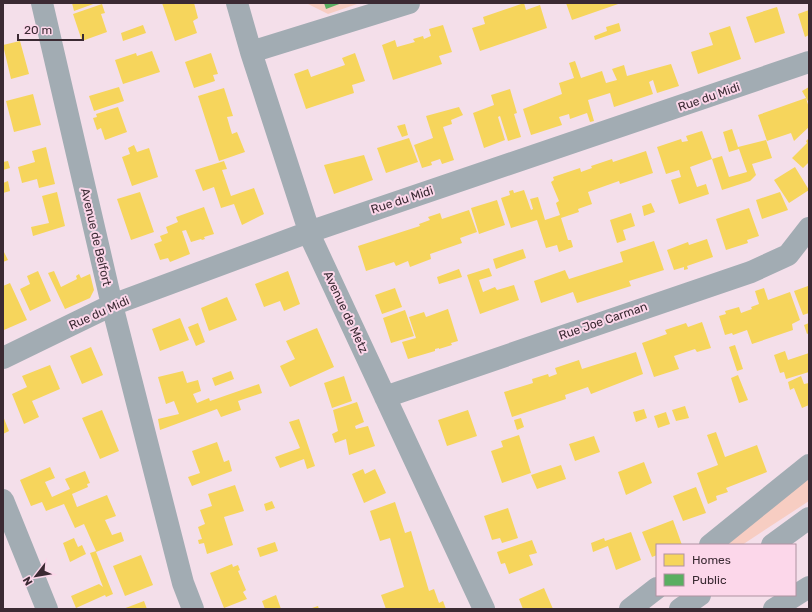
<svg xmlns="http://www.w3.org/2000/svg" width="812" height="612" viewBox="0 0 812 612" font-family="Rubik,sans-serif">
	<rect width="100%" height="100%" fill="#f4dfea"/>
	<path fill="#f7cdc2" d="M306 3H360L328 14Z
		M809 470V501L742 545H723Z"/>
	<path fill="#f6d55c" d="M72 3H96L74 11Z
		M162 3H194L198 18 193 21 197 33 175 41Z
		M524 3 526 10 540 5 547 28 480 51 472 28 485 24 483 17Z
		M566 3H621L572 20Z
		M102 4 105 13 101 14 107 32 82 41 73 14Z
		M777 7 785 33 755 43 746 17Z
		M809 10V35L805 37 798 14Z
		M619 23 621 31 595 40 594 36 607 31 606 27Z
		M143 25 146 33 123 41 121 33Z
		M443 25 452 52 439 56 442 64 393 80 382 45 395 40 397 47 415 42 413 39 423 36 424 39 431 36 429 29Z
		M730 26 741 59 698 74 691 52 713 45 709 33Z
		M20 41 29 74 11 79 3 45Z
		M152 51 160 72 123 84 115 60 136 53 137 56Z
		M211 53 218 74 213 75 215 81 194 88 185 62Z
		M355 53 365 81 352 85 354 93 306 109 294 74 308 69 311 77 345 65 342 58Z
		M575 61 581 78 602 71 606 83 617 80 612 69 624 65 627 76 671 64 679 86 657 93 653 80 649 82 653 94 614 107 610 93 588 100 594 121 590 122 587 113 570 119 569 114 559 117 562 125 531 135 523 109 562 94 559 83 574 78 569 63Z
		M119 87 124 101 94 111 89 96Z
		M809 87V103L806 98 809 108V127L794 141 791 133 767 141 758 115 806 98 802 91Z
		M224 88 233 116 227 117 232 134 237 132 245 152 219 161 198 96Z
		M510 89 517 113 514 114 521 137 508 141 500 116 498 117 505 140 484 148 473 113 494 105 491 95Z
		M33 94 41 125 14 132 6 101Z
		M118 107 127 132 105 140 101 128 97 130 93 118 97 117 96 114Z
		M459 107 463 115 451 120 452 124 443 127 454 160 442 164 440 159 431 162 432 165 422 168 414 145 433 138 426 116Z
		M405 124 408 135 402 137 397 126Z
		M732 129 738 147 766 140 772 158 752 164 756 175 750 181 722 190 712 159 722 156 729 177 747 172 739 149 729 152 723 132Z
		M702 131 712 159 690 167 697 187 706 184 709 194 679 204 671 180 681 177 679 170 666 174 657 147 681 139 682 142 688 141 686 136Z
		M409 138 418 162 386 173 377 148Z
		M809 138V162L803 168 792 158 807 143 806 141Z
		M134 145 137 152 149 148 158 177 132 186 122 157 130 154 128 148Z
		M46 147 55 184 39 188 37 179 22 183 18 167 35 162 32 151Z
		M646 151 653 173 620 184 619 181 588 192 592 204 578 209 579 212 561 218 568 240H571L573 247 559 252 557 245 546 248 537 220 511 228 501 198 510 195 509 191 513 190 514 193 524 190 531 210 533 209 530 199 538 197 545 220 560 215 556 203 559 201 551 182 554 180 553 177 580 168 581 172 592 168 591 166 612 159 613 162Z
		M364 155 373 180 334 194 324 165Z
		M8 161 10 168 3 170V162Z
		M224 161 227 169 222 170 231 196 254 188 264 214 242 225 234 204 221 208 214 187 203 191 195 170Z
		M795 167 809 190 789 203 774 180Z
		M8 181 10 191 3 193V183Z
		M57 192 65 226 33 236 31 227 49 223 42 196Z
		M140 192 154 232 131 240 117 199Z
		M780 192 788 210 762 219 756 200Z
		M497 200 505 225 479 234 471 208Z
		M651 203 655 212 644 216 642 206Z
		M204 207 214 234 204 237 205 239 202 240 201 239 191 242 186 230 182 231 190 254 170 262 168 258 160 260 154 244 162 241 160 236 168 233 166 227 178 222 176 217Z
		M749 208 759 236 747 240 748 243 726 250 716 219Z
		M469 210 477 232 460 238 462 243 430 254 431 259 410 267 408 261 396 266 394 262 366 271 358 246 420 226 419 224 430 220 428 217 440 213 442 219Z
		M631 213 635 226 623 230 626 240 617 243 610 220Z
		M707 239 713 257 687 266 688 269 684 270V267L674 270 667 250 688 242 689 245Z
		M654 241 664 270 629 281 631 286 577 303 573 292 541 303 534 281 565 270 569 279 623 262 620 252Z
		M523 249 526 258 496 269 493 259Z
		M3 250 8 260 3 262Z
		M489 268 492 276 479 280 483 292 495 287 497 290 514 285 519 300 480 314 467 275Z
		M459 269 462 277 439 284 437 277Z
		M38 271 51 301 30 311 20 289 30 284 27 276Z
		M54 271 61 287 77 279 76 276 79 274 81 278 90 274 94 290 90 298 65 309 48 273Z
		M288 271 300 304 284 311 280 301 264 307 255 284Z
		M10 283 27 320 4 330 3 286Z
		M808 286 809 313 803 315 794 291Z
		M395 288 402 307 382 314 375 295Z
		M764 288 768 300 790 292 800 320 792 324 793 330 752 344 747 330 733 335 732 333 725 335 719 316 726 314 725 311 739 307 741 313 752 309 751 307 759 304 755 291Z
		M227 297 237 320 209 331 201 308Z
		M448 309 458 341 451 343 452 345 439 349V348L435 349V351L408 359 402 342 416 338 409 317 424 312 426 317Z
		M405 310 414 336 391 343 383 318Z
		M180 318 189 340 160 351 152 329Z
		M702 322 711 348 697 352 695 349 674 356 679 369 654 377 642 343 667 334 665 330 686 323 688 327Z
		M198 323 205 342 196 346 188 327Z
		M809 323V333L807 334 804 325Z
		M317 328 334 367 290 387 280 366 295 359 286 341Z
		M735 345 743 369 737 371 729 347Z
		M91 347 103 375 82 384 70 356Z
		M785 351 788 360 809 353V372L786 379 784 372 780 373 774 355Z
		M636 352 643 374 591 394 588 387 565 395 566 399 512 417 504 392 533 383 532 379 548 374 549 377 557 374 555 368 579 360 582 369Z
		M50 365 60 389 32 401 39 417 24 424 12 394 27 387 22 376Z
		M183 371 187 383 198 380 201 391 193 394 197 403 209 398 210 401 259 384 262 393 238 401 241 410 221 417 217 409 160 430 158 419 179 414 174 401 166 404 158 377Z
		M231 371 234 379 215 386 212 378Z
		M738 375 748 400 739 403 731 378Z
		M344 376 352 401 332 408 324 383Z
		M801 376 804 384 809 383V405L802 408 794 388 790 390 788 382Z
		M357 402 364 422 355 426 356 429 368 426 375 446 349 455 346 439 335 443 332 434 338 431 333 410Z
		M685 406 689 418 676 421 672 410Z
		M644 409 647 418 636 422 633 412Z
		M102 410 119 451 100 459 82 418Z
		M468 410 477 436 447 446 438 420Z
		M666 412 670 424 658 428 654 416Z
		M3 416 9 431 3 434Z
		M521 418 524 427 517 430 514 420Z
		M299 419 315 466 307 469 304 459 280 468 275 457 300 448 289 422Z
		M716 432 725 457 757 445 767 472 726 488 728 492 716 496 717 500 708 504 697 473 718 465 707 435Z
		M519 435 531 473 502 483 491 451 503 447 501 441Z
		M594 436 600 452 575 461 569 444Z
		M217 442 224 462 229 460 232 471 192 486 188 477 200 473 192 451Z
		M644 462 652 483 626 495 618 472Z
		M561 465 566 479 537 489 531 475Z
		M50 467 55 478 45 482 52 497 70 489 65 479 85 471 90 483 87 484 88 487 72 494 77 507 107 495 116 516 105 520 112 535 121 532 124 541 96 552 113 594 106 597 105 595 76 608 71 596 99 584 103 587 90 553 96 551 84 524 75 528 64 504 46 511 42 502 31 506 20 480Z
		M363 469 365 474 375 469 386 493 364 503 352 474Z
		M235 485 244 511 224 517 233 545 207 554 204 543 199 544 198 540 202 539 198 527 205 524 200 510 212 506 208 494Z
		M696 487 706 513 683 521 673 496Z
		M272 501 275 508 266 511 264 504Z
		M395 502 405 533 411 531 429 591 434 589 439 603 443 601 446 609H386L381 595 404 587 390 538 380 541 370 511Z
		M508 508 518 538 502 543 500 538 492 540 484 516Z
		M673 520 682 545H657V555L652 557 642 532Z
		M631 532 641 560 616 570 608 546 593 552 591 543 604 538 605 541Z
		M74 538 78 547 82 545 86 554 70 562 63 543Z
		M532 540 537 553 529 555 533 565 509 574 505 563 501 564 497 552Z
		M275 542 278 551 260 557 257 548Z
		M141 555 153 585 125 596 113 566Z
		M232 564 233 567 238 565 240 570 238 571 246 590 243 592 247 599 224 608 210 573Z
		M544 588 553 609H523L519 599Z
		M276 595 281 609H265L262 601Z
		M144 601 147 609H123Z
		M318 606 319 609H309Z"/>
	<path fill="#5aae61" d="M324 3H342L326 9Z"/>
	<g fill="none" stroke-linecap="round" stroke-linejoin="round">
		<path stroke="#a2acb3" stroke-width="22" d="M42 3 112 305 183 583 193 609
			M237 3 251 52 312 240 484 609
			M251 52 409 3
			M3 358 112 305 309 232 809 62
			M385 397 751 272 788 255 809 228
			M3 500 47 609
			M710 545 809 465
			M772 545 809 518
			M630 609 657 588
			M680 609 700 595
			M774 609 809 587"/>
	</g>
	<g text-anchor="middle" stroke-width="4" stroke-linejoin="round" paint-order="stroke">
		<g font-size="12" fill="#3b2a33" stroke="#fcd7ea">
			<text transform="translate(709 97) rotate(-19)" y="4">Rue du Midi</text>
			<text transform="translate(402 200) rotate(-18)" y="4">Rue du Midi</text>
			<text transform="translate(96 237) rotate(77)" y="4">Avenue de Belfort</text>
			<text transform="translate(346 312) rotate(65)" y="4">Avenue de Metz</text>
			<text transform="translate(99 313) rotate(-24)" y="4">Rue du Midi</text>
			<text transform="translate(603 321) rotate(-19)" y="4">Rue Joe Carman</text>
		</g>
	</g>
	<rect width="812" height="612" fill="none" stroke="#3b2a33" stroke-width="8"/>
	<rect x="656" y="544" width="140" height="52" fill="#fcd7ea" stroke="#af92a1"/>
	<rect x="664" y="554" width="20" height="12" fill="#f6d55c" stroke="#af92a1"/>
	<text x="692" y="564" font-size="12" fill="#3b2a33">Homes</text>
	<rect x="664" y="574" width="20" height="12" fill="#5aae61" stroke="#af92a1"/>
	<text x="692" y="584" font-size="12" fill="#3b2a33">Public</text>
	<g transform="translate(36 576) rotate(239)" stroke="#fcd7ea" stroke-width="3" paint-order="stroke">
	<path d="M0-3L7 15L0 10L-7 15Z" fill="#3b2a33"/>
	<text y="-6" font-size="11" font-weight="bold" text-anchor="middle" fill="#3b2a33">N</text>
	</g>
	<path d="M18 34v6h65v-6" fill="none" stroke="#3b2a33" stroke-width="2"/>
	<text x="24" y="34" font-size="12" fill="#3b2a33" stroke="#fcd7ea" stroke-width="3" paint-order="stroke">20 m</text>
</svg>
